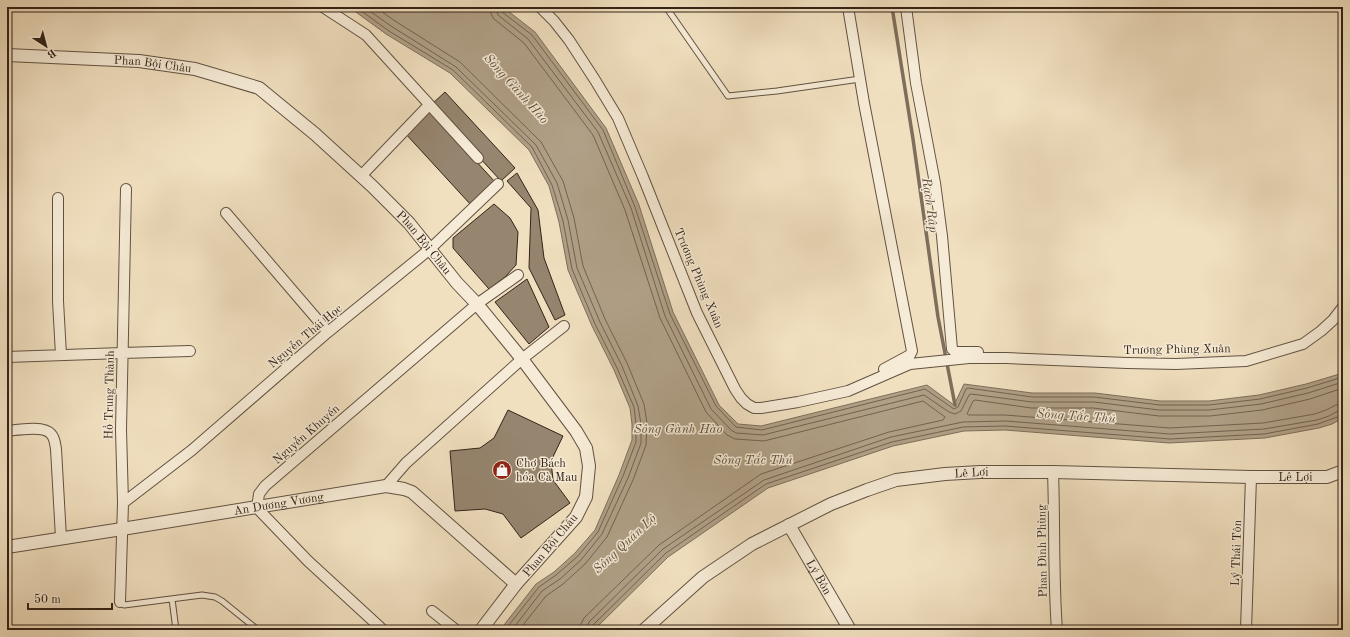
<svg xmlns="http://www.w3.org/2000/svg" width="1350" height="637" viewBox="0 0 1350 637" font-family="'Old Standard TT',serif">
	<rect width="100%" height="100%" fill="#f1e0c0"/>
	<filter id="stains"><feTurbulence type="fractalNoise" baseFrequency=".005" numOctaves="4"/><feColorMatrix values="0 0 0 0 .2 0 0 0 0 .09 0 0 0 0 .02 0 0 0 .5 -.17"/></filter>
	<radialGradient id="worn" r=".72"><stop offset=".6" stop-color="#630" stop-opacity="0"/><stop offset="1" stop-color="#630" stop-opacity=".3"/></radialGradient>
	<path fill="#b0a087" stroke="#7e6e5b" d="M349 7H503L535 32 606 128 639 205 673 312 719 405 738 424 761 426 927 385 954 405 964 384 1032 393H1095L1160 401H1209L1259 395 1306 384 1343 373V418L1332 424 1319 428 1265 438 1169 443 1005 430 964 431 893 446 768 488 668 557 594 630H500L536 584 554 572 575 553 595 530 619 475 632 440V424L630 408 614 370 592 326 568 270 559 222 549 186 529 150 450 73 386 34Z"/>
	<g fill="none" stroke-linecap="round" stroke-linejoin="round">
		<path stroke="#726250" stroke-width="1" d="M356 7 389 31 453 70 532 147 552 185 563 221 572 269 595 324 617 368 634 407 636 424V442L623 476 598 532 578 556 556 575 539 587 505 630
			M364 7 391 26 456 67 536 145 557 183 568 220 577 268 600 322 622 366 638 406 641 424V443L628 478 602 534 581 560 560 579 542 591 512 630
			M375 7 395 21 460 62 541 142 563 181 574 218 583 266 605 319 627 363 644 404 647 423 646 445 633 480 607 537 585 564 563 584 546 596 519 630
			M490 7 491 14 494 19 524 43 593 135 625 210 660 318 706 412 727 435 735 439 764 441 923 401 945 417 943 420 889 432 761 474 659 545 584 618 581 624 580 630
			M496 7 498 15 528 39 598 132 631 208 665 316 711 409 731 430 736 433 763 435 924 395 949 412 955 414 961 411 969 395 971 394 1032 402H1094L1159 410H1209L1261 404 1308 393 1343 382
			M501 7 502 12 532 35 603 130 635 207 670 314 716 406 736 427 762 430 925 389 954 409 958 407 966 389 968 388 1032 397H1094L1160 405H1209L1260 399 1307 388 1343 377
			M1343 388 1310 399 1262 410 1210 416H1159L1093 408H1031L975 400 973 401 967 414 969 415H1005L1170 428 1263 423 1315 414 1326 410 1336 405 1343 404
			M586 630 589 622 663 549 764 480 891 437 963 422 1006 421 1170 434 1264 429 1317 420 1329 416 1338 411 1343 410
			M591 630 593 625 666 553 766 484 892 442 963 427 1005 426 1170 439 1264 434 1318 424 1343 415"/>
		<path stroke="#7e6e5b" stroke-width="3.5" d="M892 7 913 139 938 317 955 405"/>
	</g>
	<path fill="#96856f" stroke="#332318" d="M445 92 515 168 501 181 431 105Z
		M429 110 496 183 471 205 404 132Z
		M517 173 538 210 544 258 565 315 555 320 529 268 531 208 507 181Z
		M494 204 510 218 518 232 516 265 505 277 489 289 453 248V238Z
		M527 279 549 327 529 344 495 302Z
		M508 410 563 436 551 461 553 480 570 503 521 538 503 514 485 509 455 511 450 451 480 448 494 438Z"/>
	<g fill="none" stroke-linecap="round" stroke-linejoin="round">
		<g stroke="#625242" stroke-width="7">
			<path id="service" d="M666 7 728 96 777 91 860 79
				M172 599 176 630
				M120 602 124 605 202 595 215 597 222 601 258 630"/>
		</g>
		<g stroke="#625242" stroke-width="12">
			<path id="minor" d="M323 7 366 35 478 158
				M540 7 554 21 569 40 595 80 618 118 643 177 697 313 735 389 741 398 747 404 754 408H761L798 402 848 391 910 364 969 358H1006L1127 363 1176 364 1246 361 1303 344 1321 331 1333 320 1343 307
				M848 7 864 103 912 351 910 355 884 369
				M906 7 916 83 935 183 942 236 952 349 955 352H978
				M361 176 429 105
				M58 198V301L61 355
				M226 213 328 332
				M7 357 122 353 190 351
				M7 431C17 430 44 425 51 434 55 438 55 444 56 449L61 538
				M1053 472C1055 525 1053 577 1057 630
				M386 486 406 463 522 359 564 326
				M123 503 192 450 328 332 430 249 498 184
				M120 602 123 503 121 430 126 189
				M432 611 456 630
				M383 630 308 561 257 508 259 494 265 486 477 304 518 275
				M1246 630 1251 477"/>
		</g>
		<g stroke="#625242" stroke-width="14">
			<g id="tertiary">
				<path id="s1" d="M7 55 139 61 195 69 259 88 315 134 372 186 409 223 457 283 477 304 522 359 576 431 586 448 589 466 586 497 576 517 516 584 481 630"/>
				<path id="s2" d="M789 525 850 630"/>
				<path id="s3" d="M7 547 122 529 386 486 404 489 412 492 516 584"/>
				<path id="s4" d="M644 630 703 577 752 544 831 504 867 490 896 480 945 474 980 472H1053L1251 477H1327L1343 471"/>
			</g>
		</g>
		<use href="#service" stroke="#f6ebd6" stroke-width="5"/>
		<use href="#minor" stroke="#f6ebd6" stroke-width="10"/>
		<use href="#tertiary" stroke="#f6ebd6" stroke-width="12"/>
	</g>
	<defs>
		<g id="shop-disc" transform="scale(1)"><circle r="9.5" fill="#8f2418" stroke="#f6ebd6"/><path d="M-5-2.5h2.3a2.7 3.5 0 0 1 5.4 0H5L5.5 6h-11ZM-1.5-2.5h3a1.5 2.3 0 0 0-3 0Z" fill="#fff"/></g>
	</defs>
	<g fill-rule="evenodd">
		<use href="#shop-disc" x="502" y="470"/>
	</g>
	<g text-anchor="middle" stroke-width="3" stroke-linejoin="round" paint-order="stroke">
		<g font-size="12" fill="#332318" stroke="#f6ebd6">
			<text dy="4" stroke="none"><textPath href="#s1" startOffset="146">Phan Bội Châu</textPath></text>
			<text dy="4" stroke="none"><textPath href="#s1" startOffset="482">Phan Bội Châu</textPath></text>
			<text transform="translate(699 278) rotate(67)" y="4">Trương Phùng Xuân</text>
			<text transform="translate(305 336) rotate(-40)" y="4">Nguyễn Thái Học</text>
			<text transform="translate(1177 349) rotate(-1)" y="4">Trương Phùng Xuân</text>
			<text transform="translate(109 395) rotate(-89)" y="4">Hồ Trung Thành</text>
			<text transform="translate(306 434) rotate(-41)" y="4">Nguyễn Khuyến</text>
			<text dy="4" stroke="none"><textPath href="#s4" startOffset="372">Lê Lợi</textPath></text>
			<text dy="4" stroke="none"><textPath href="#s4" startOffset="696">Lê Lợi</textPath></text>
			<text dy="4" stroke="none"><textPath href="#s3" startOffset="275">An Dương Vương</textPath></text>
			<text transform="translate(550 545) rotate(-50)" y="4">Phan Bội Châu</text>
			<text transform="translate(1042 551) rotate(-91)" y="4">Phan Đình Phùng</text>
			<text transform="translate(1236 553) rotate(-88)" y="4">Lý Thái Tôn</text>
			<text dy="4" stroke="none"><textPath href="#s2" startOffset="60">Lý Bôn</textPath></text>
		</g>
		<g font-size="12" fill="#332318" stroke="#f6ebd6" text-anchor="start">
			<text x="516" y="467">Chợ Bách<tspan x="516" dy="14">hóa Cà Mau</tspan></text>
		</g>
		<g font-size="13" font-style="italic" fill="#5f4f3f" stroke="#f6ebd6">
			<text transform="translate(517 88) rotate(48)" y="5">Sông Gành Hào</text>
			<text transform="translate(931 205) rotate(82)" y="5">Rạch Rập</text>
			<text transform="translate(1076 415) rotate(4)" y="5">Sông Tắc Thủ</text>
			<text x="678" y="433">Sông Gành Hào</text>
			<text x="753" y="464">Sông Tắc Thủ</text>
			<text transform="translate(624 543) rotate(-43)" y="5">Sông Quản Lộ</text>
		</g>
	</g>
	<rect width="1350" height="637" fill="none" stroke="#f1e0c0" stroke-width="24"/>
	<rect x="8" y="8" width="1334" height="621" fill="none" stroke="#332318" stroke-width="2"/>
	<rect x="12" y="12" width="1326" height="613" fill="none" stroke="#332318"/>
	<g transform="translate(46 46) rotate(144)" stroke="#f6ebd6" stroke-width="3" paint-order="stroke">
	<path d="M0-3L7 15L0 10L-7 15Z" fill="#332318"/>
	<text y="-6" font-size="11" font-weight="bold" text-anchor="middle" fill="#332318">B</text>
	</g>
	<path d="M28 603v6h84v-6" fill="none" stroke="#332318" stroke-width="2"/>
	<text x="34" y="603" font-size="12" fill="#332318" stroke="#f6ebd6" stroke-width="3" paint-order="stroke">50 m</text>
	<rect width="100%" height="100%" filter="url(#stains)"/>
	<rect width="100%" height="100%" fill="url(#worn)"/>
</svg>
